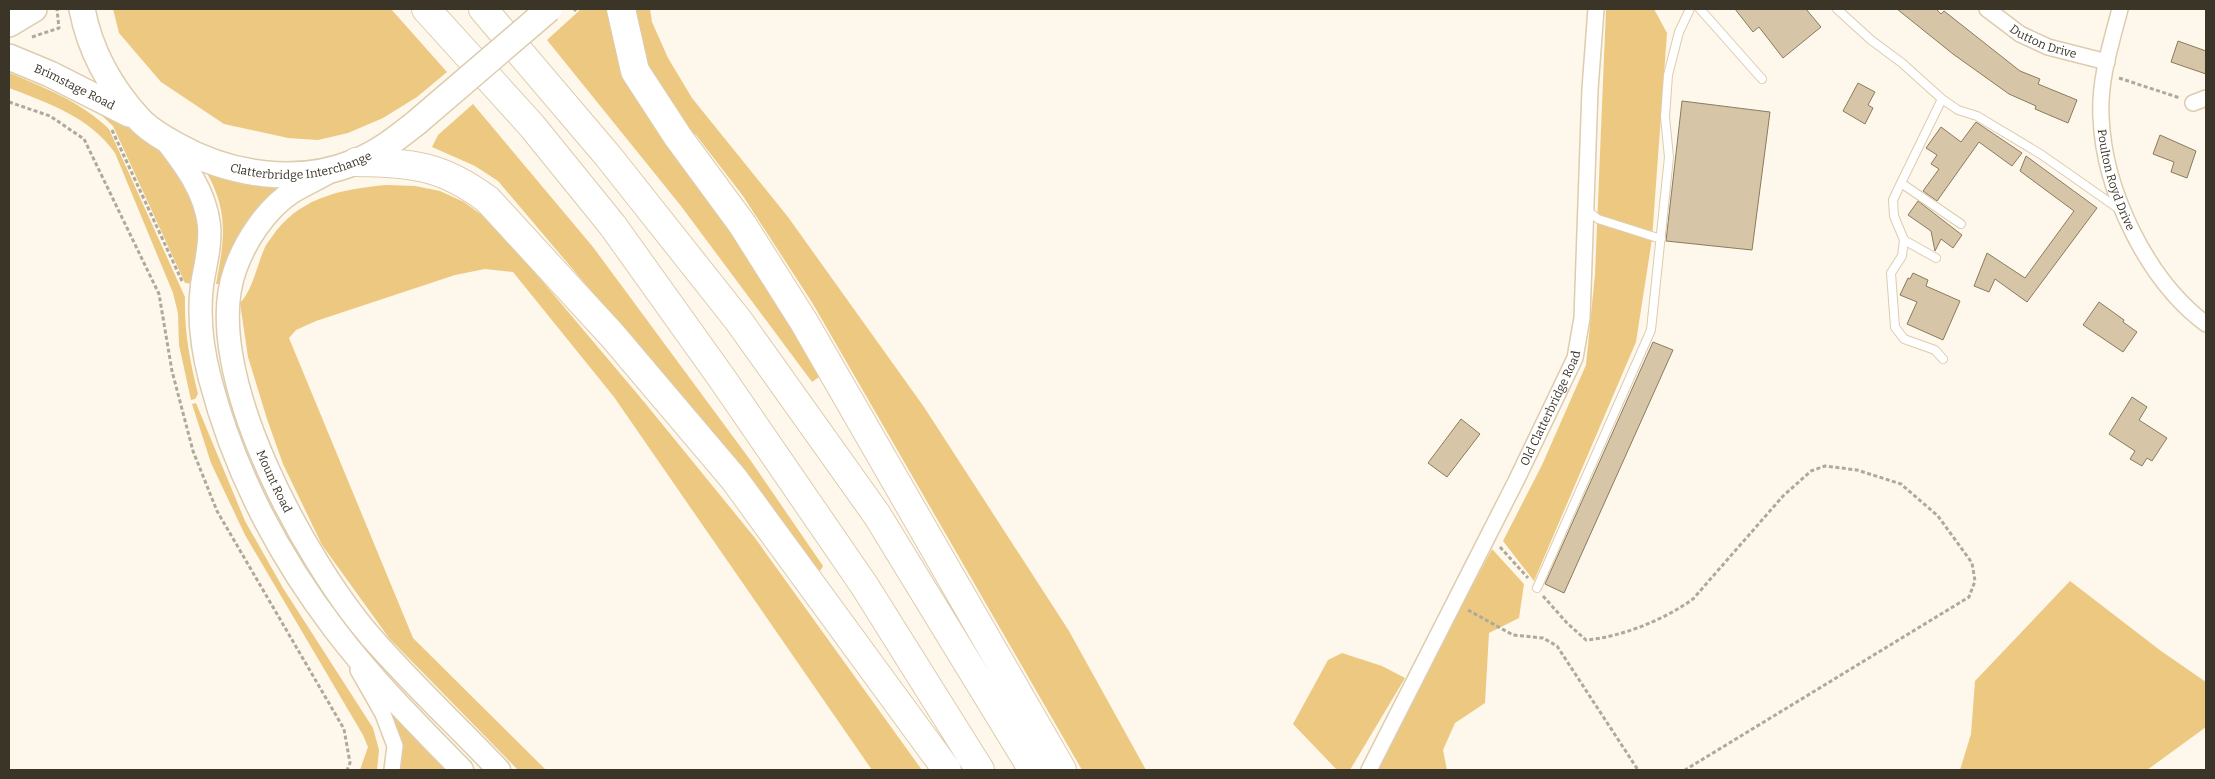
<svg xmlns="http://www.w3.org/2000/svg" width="2215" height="779" viewBox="0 0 2215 779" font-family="Bitter,serif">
	<rect width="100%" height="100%" fill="#fef7eb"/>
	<path fill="#edc881" d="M113 9H391L447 72 417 97 383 118 348 133 318 140 288 138 224 124 161 82 119 33Z
		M581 9H608L616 51 630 87 722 213 822 375 812 382 681 206 547 40Z
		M630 9H650L652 22 668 58 692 98 788 217 924 407 1069 631 1146 770H1082L813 304 743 196 696 135 684 128 654 85 638 46Z
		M1606 9H1654L1667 33 1652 239 1636 342 1534 581 1503 541 1542 465 1586 365 1595 274Z
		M9 62 12 63 10 73C45 88 81 102 109 129L185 297C184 331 190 361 198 394L195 399 191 400 179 345 178 313 173 293 115 153C90 117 48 103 9 88Z
		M40 80 110 114 173 162 202 215 195 284 185 283 113 126 99 113Z
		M473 104 593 247 751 461 823 566 820 571 682 398 498 181 475 166 432 147 438 135Z
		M209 172 281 186V188L225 271 221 284H216C224 242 229 214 208 175Z
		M386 185 415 186 440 191 464 202 486 218 516 250 645 403 755 538 922 770H872L614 397 513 272 485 269 455 275 316 321 296 330 289 338 413 638 546 770H518L389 638 322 545 283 464 267 419 248 357 240 303C253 289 257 265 265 247 268 241 273 236 276 231 304 196 344 189 386 185Z
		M196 403 245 521 283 588 373 728 379 750 377 770H360L368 747 363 735 245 535 211 463 192 404Z
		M1492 549 1524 584 1519 618 1489 633 1485 703 1455 723 1443 750 1447 770H1374Z
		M2070 581 2161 651 2206 682V727L2147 770H1960L1971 734 1975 681Z
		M1342 653 1382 666 1405 678 1350 770H1337L1293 724 1328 660Z
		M385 703 449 770H401C404 743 396 728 385 703Z"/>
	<path fill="#d6c6a7" stroke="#8b7b5e" d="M1735 9H1806L1821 27 1783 58 1759 27 1753 32Z
		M1897 9H1936L1941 14 1944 11 2020 71 2040 79 2038 84 2077 100 2068 123 2035 109 2036 106 2009 94 1953 54Z
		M2178 41 2206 51V74L2171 62Z
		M1858 83 1875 92 1868 105 1873 108 1865 124 1843 111Z
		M1682 101 1770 112 1752 250 1666 241Z
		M1976 122 2022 153 2012 166 1979 142 1937 201 1923 191 1939 169 1931 164 1937 155 1926 148 1941 127 1961 142Z
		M2160 135 2196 151 2187 178 2171 172 2174 162 2153 154Z
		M2026 156 2097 208 2027 302 1995 279 1989 292 1974 286 1987 253 2025 278 2074 211 2020 171Z
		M1918 201 1962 235 1953 248 1941 239 1935 251 1931 231 1908 215Z
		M1913 273 1928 280 1926 286 1960 301 1943 340 1907 324 1917 302 1900 295 1908 278 1910 279Z
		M2099 302 2124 320 2123 322 2137 332 2123 352 2083 325Z
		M1653 342 1673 350 1564 593 1545 584Z
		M2132 397 2147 407 2139 420 2167 438 2152 461 2147 458 2142 466 2130 459 2135 451 2109 434Z
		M1461 419 1480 434 1447 477 1428 463Z"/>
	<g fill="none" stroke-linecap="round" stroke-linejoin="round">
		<g stroke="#ddccad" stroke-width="10">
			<path id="lane" d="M1700 9 1762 79
				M1837 9 1871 40 1902 63 1942 99 1958 110 1977 116 2042 155 2119 209
				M1942 99 1901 183 1961 224
				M1901 183 1893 200 1894 216 1904 240 1936 258
				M1587 210 1598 219 1661 239
				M1904 240 1902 256 1891 273 1895 327 1904 339 1935 350 1943 359
				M1537 588 1651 330 1669 157 1665 117 1668 75 1679 32 1690 9"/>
		</g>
		<g stroke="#ddccad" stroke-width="18">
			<g id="street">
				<path id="s1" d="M1987 9 2020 34 2048 47 2107 62"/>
				<path id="s2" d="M2120 9C2111 44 2099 80 2101 117 2104 191 2147 280 2206 324"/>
				<path d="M2193 103 2206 98"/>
				<path d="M358 670 383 714 395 746 392 770"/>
				<path id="s3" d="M1369 770 1516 481 1575 358 1582 318 1590 89 1596 9"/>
			</g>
		</g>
		<g stroke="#ddccad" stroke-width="25">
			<g id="secondary">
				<path d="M165 139C185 165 205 191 209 225 211 246 205 265 202 285 198 317 202 348 210 379 234 471 278 555 335 630 373 680 418 725 462 770"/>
				<path id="s4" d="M329 172C317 179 304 185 292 192 266 209 245 241 235 270 199 370 306 562 371 637 411 683 457 726 499 770"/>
			</g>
		</g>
		<g stroke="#ddccad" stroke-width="28">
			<g id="primary">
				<path id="s5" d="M82 9C90 51 110 87 139 119 148 129 163 138 176 145 229 175 297 186 355 162 378 153 397 138 416 123"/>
				<path d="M9 24 34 9"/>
				<path id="s6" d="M9 57 50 74 129 114"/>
			</g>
		</g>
		<g stroke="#ddccad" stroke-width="30">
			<path id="highway" d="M426 9 532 126 613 226 721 377 864 585 980 770
				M483 9 608 156 738 320 877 515 1033 770
				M621 9 635 71 678 137 742 224 804 322 1062 770
				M356 162C412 163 442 165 488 200L612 335 734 479 947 770"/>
		</g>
		<path stroke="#afa99c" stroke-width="3" stroke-dasharray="4 2.5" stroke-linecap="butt" d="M574 11 576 9
			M32 37 59 28 57 9
			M2119 78 2180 98
			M9 102 50 116 84 139 159 294 172 371 193 451 217 511 344 729 350 763 347 770
			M112 130 182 281
			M1500 547 1528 578
			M1543 596 1567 623 1586 640C1621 637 1664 620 1693 599L1783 496 1811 471 1825 466 1857 470 1901 484 1938 516 1972 563 1975 581 1969 597 1685 770
			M1468 610 1513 635 1543 638 1557 646 1638 770"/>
		<use href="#lane" stroke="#fff" stroke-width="8"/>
		<use href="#street" stroke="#fff" stroke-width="15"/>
		<use href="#secondary" stroke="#fff" stroke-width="22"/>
		<use href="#primary" stroke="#fff" stroke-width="25"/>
		<use href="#highway" stroke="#fff" stroke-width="28"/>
		<g stroke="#ddccad" stroke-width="28" stroke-linecap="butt">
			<path id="primary-bridge" d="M416 123 549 9"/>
		</g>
		<use href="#primary-bridge" stroke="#fff" stroke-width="25"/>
	</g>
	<g text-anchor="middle" stroke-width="4.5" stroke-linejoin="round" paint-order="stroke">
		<g font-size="12" fill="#3b3528" stroke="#fef7eb">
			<text dy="4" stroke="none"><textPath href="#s1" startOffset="66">Dutton Drive</textPath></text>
			<text dy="4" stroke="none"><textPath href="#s6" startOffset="72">Brimstage Road</textPath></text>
			<text dy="4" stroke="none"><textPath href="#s5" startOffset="302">Clatterbridge Interchange</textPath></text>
			<text dy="4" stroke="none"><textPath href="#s2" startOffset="175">Poulton Royd Drive</textPath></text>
			<text dy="4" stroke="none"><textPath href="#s3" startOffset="405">Old Clatterbridge Road</textPath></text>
			<text dy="4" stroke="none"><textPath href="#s4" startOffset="360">Mount Road</textPath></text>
		</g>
	</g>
	<rect width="2215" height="779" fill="none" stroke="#3b3528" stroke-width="20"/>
</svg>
